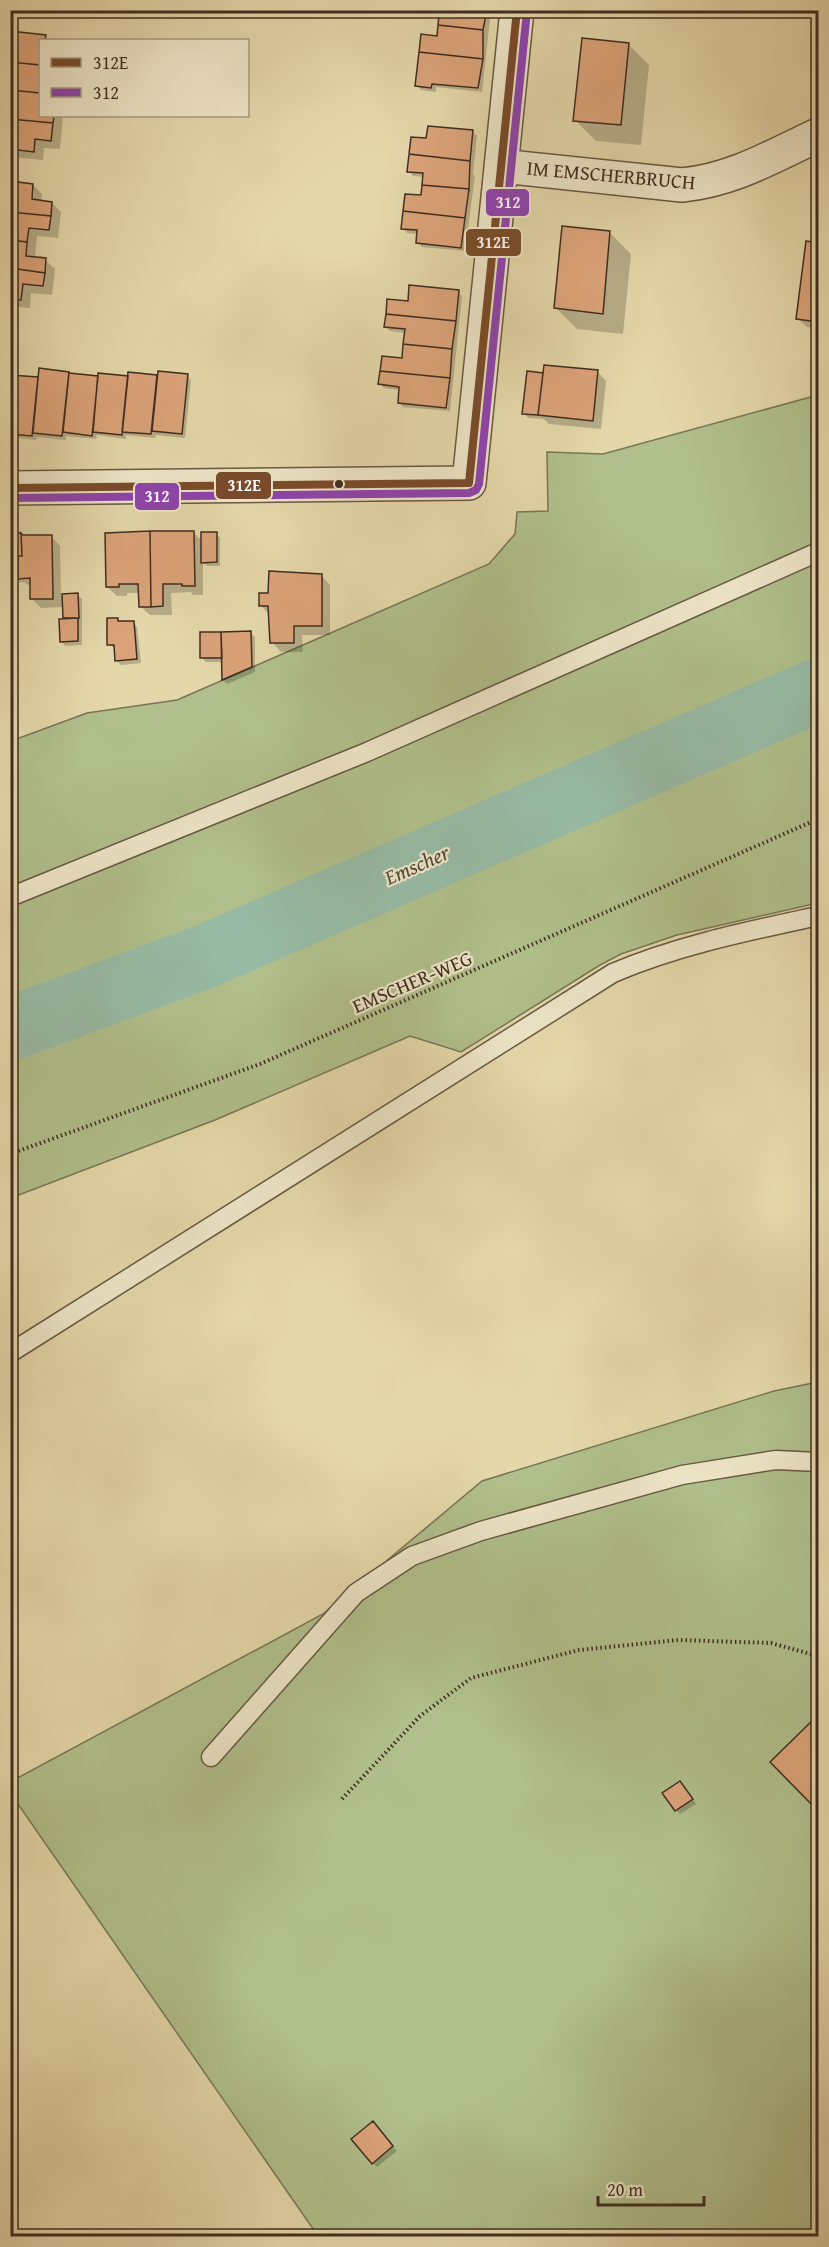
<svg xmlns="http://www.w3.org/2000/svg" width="829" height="2247" viewBox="0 0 829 2247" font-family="'Gentium Book Plus',serif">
	<rect width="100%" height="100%" fill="#e4d7a9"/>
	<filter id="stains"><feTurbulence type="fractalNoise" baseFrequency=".00333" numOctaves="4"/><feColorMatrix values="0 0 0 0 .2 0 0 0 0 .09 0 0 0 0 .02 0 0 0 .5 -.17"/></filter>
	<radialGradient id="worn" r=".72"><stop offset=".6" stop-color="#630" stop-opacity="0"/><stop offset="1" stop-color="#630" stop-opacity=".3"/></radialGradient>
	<path fill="#b0bf8b" stroke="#787656" stroke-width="1.5" d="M818 395V903L677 935 621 954 600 965 461 1052 410 1036 215 1120 11 1198V741L87 713 177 700 489 564 515 534 517 512 548 511 547 452 603 454Z
		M818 1382V2236H318L11 1794 10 1782 323 1614 482 1481 774 1391Z"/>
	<path fill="#0003" fill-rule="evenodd" d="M425 10H491L482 92 436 87V92L421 90 417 85 438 38 440 18 429 17Z
		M10 33 45 36 49 40H40V116H63L60 149 44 148 43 160 10 157Z
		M628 44 649 65 641 145 596 141 575 120Z
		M473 132 477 136 473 175 475 176 465 251 422 247 418 242 419 234 407 233 403 228 422 197 424 177 413 176 409 171 428 140Z
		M10 183 33 185 42 194 41 202 52 203 61 212 58 238 37 236 35 258 45 260 55 269 52 295 31 293 30 308 10 306ZM31 191H34L32 207Z
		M610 233 631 254 623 334 577 329 556 308Z
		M808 243 818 244V329L807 327 797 318Z
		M458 292 462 296 450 411 403 407 399 402 400 390 384 388 380 384 403 360 406 333 390 331 386 327 409 303Z
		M40 370 99 378H129L130 374 159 377 187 376 191 380 185 438 156 435 155 438 126 435V439L97 435 96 439 66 436V440L37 437 36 440 10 437V376L39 379Z
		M597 371 606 381 601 429 549 424 544 419 528 418 524 413 528 373 544 374Z
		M193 532 202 541 216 533 220 538V566H207L203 562V595H193L191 592 171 593 172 615H150L140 606V593H127V596H117L107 587Z
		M10 535 23 537 51 536 60 546 61 596 77 595 82 599V645L65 646 61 641 64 607 41 608 31 598V587L24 582 10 583Z
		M321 575 330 585V635H302L303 652H281L272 642 270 615 261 606 270 595Z
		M117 619 120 623 133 622 137 627 141 663 121 665 116 660V649L109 645Z
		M250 632 255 637V672L227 684 223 680V662H206L202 658Z
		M818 1717V1809L772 1762Z
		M684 1787 696 1804 680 1814 676 1810Z
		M377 2127 397 2151 377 2167 373 2163Z"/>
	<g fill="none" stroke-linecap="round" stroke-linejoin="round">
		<path stroke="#97baa4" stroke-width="64" d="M10 1029 206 956 818 690"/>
	</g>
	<path fill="#dca379" stroke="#3f2d21" stroke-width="1.5" d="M423 10H487L483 30 438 25 439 15 423 13Z
		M438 25 483 30V59L419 52 421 34 437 36Z
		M10 31 46 35 45 40H40V65L10 62Z
		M582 38 629 43 621 125 573 121Z
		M419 52 483 59 478 88 432 84 431 88 415 86Z
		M10 62 40 65V93L10 90Z
		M10 90 40 93V116H54L53 123 10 119Z
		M10 119 53 123 51 141 35 139 34 152 10 149Z
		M428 126 473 130 470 161 409 154 411 137 426 138Z
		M409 154 470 161 469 189 422 185 423 173 407 172Z
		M10 181 33 184 32 199 52 202 51 216 10 212Z
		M422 185 469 189 465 218 403 211 405 194 421 195Z
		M403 211 465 218 461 248 416 243 417 230 401 229Z
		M10 212 51 216 49 230 29 228 27 242 10 240Z
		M562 226 610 231 603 314 554 308Z
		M10 240 27 242 26 256 46 258 45 273 10 268Z
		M806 241 818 243V322L796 319Z
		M10 268 45 273 43 286 23 284 21 300 10 299Z
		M409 285 459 290 456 321 386 314 387 299 408 301Z
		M386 314 456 321 452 349 403 344 405 329 384 327Z
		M403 344 452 349 450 378 380 371 382 356 402 358Z
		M544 365 598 370 593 421 538 415Z
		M39 368 69 372 62 436 33 433Z
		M158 371 188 374 182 434 152 431Z
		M380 371 450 378 446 408 398 403 399 387 378 384Z
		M527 371 543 373 538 415 522 414Z
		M128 372 157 375 151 434 122 432Z
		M69 373 98 376 92 436 63 432Z
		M98 373 128 376 122 435 93 432Z
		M10 375 38 377 32 436 10 434Z
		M150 531 151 607H139L138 584H119V587H106L105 533Z
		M150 531H194L195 586H182V584H163V606L151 607Z
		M201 532H217V562L201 563Z
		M10 533H21L22 556H18V579H10Z
		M21 533 23 535H52L53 599H30V578L18 579V556H22Z
		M269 571 322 574V626H294V643H270L268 606H259V593H268Z
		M78 593 79 618H63L62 594Z
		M78 618V641L60 642 59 619Z
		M107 618H118V621H134L137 659 115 661 114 645H107Z
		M251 631 252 667 222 680 221 632Z
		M200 632H221L222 658H200Z
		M818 1715V1811L770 1762Z
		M680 1781 693 1799 675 1811 662 1793Z
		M373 2121 393 2146 372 2164 351 2139Z"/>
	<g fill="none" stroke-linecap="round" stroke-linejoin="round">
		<g stroke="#685843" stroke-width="21">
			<path id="lane" d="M10 897 367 752 818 552
				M10 1353 613 973C679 945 749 931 818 916
				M211 1757 356 1593 412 1556 481 1531 682 1475 776 1460 818 1462"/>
		</g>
		<g stroke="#685843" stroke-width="36">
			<path id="street" d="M501 166 682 185C733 180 773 156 818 135
				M10 488 469 483 517 10"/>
		</g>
		<path stroke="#3f2d21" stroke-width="4" stroke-dasharray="1.5 3" stroke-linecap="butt" d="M10 1154 260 1064 818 819
			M342 1799 420 1716 471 1678 579 1650 678 1640 771 1643 818 1656"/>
		<use href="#lane" stroke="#ede5c7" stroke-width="18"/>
		<use href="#street" stroke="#ede5c7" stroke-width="33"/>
		<g stroke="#ede5c7" stroke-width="12">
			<path id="bus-1" d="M10 488 469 483 517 10"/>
		</g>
		<g stroke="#ede5c7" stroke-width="12">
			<path id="bus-2" d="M10 498 469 493 476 490 479 484 527 11"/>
		</g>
		<use href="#bus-1" stroke="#7a4b2a" stroke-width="8"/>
		<use href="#bus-2" stroke="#8e44ad" stroke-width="8"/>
	</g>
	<circle fill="#3f2d21" stroke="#ede5c7" stroke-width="2" cx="339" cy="484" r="5"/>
	<g text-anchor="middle" stroke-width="4.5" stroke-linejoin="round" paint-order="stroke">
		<g font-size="20" fill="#3f2d21" stroke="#ede5c7">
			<text transform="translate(611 175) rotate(5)" y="7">IM EMSCHERBRUCH</text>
			<text transform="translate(412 982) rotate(-23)" y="7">EMSCHER-WEG</text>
		</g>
		<g font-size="21" font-style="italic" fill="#51493b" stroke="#ede5c7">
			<text transform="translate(417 865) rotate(-24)" y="7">Emscher</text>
		</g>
	</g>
	<g stroke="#ede5c7" stroke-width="2">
		<rect x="485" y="188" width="45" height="29" rx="6" fill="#8e44ad"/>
		<rect x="465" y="228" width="57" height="29" rx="6" fill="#7a4b2a"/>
		<rect x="215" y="471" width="57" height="29" rx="6" fill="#7a4b2a"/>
		<rect x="134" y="482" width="46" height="29" rx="6" fill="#8e44ad"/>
	</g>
	<g font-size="16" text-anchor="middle" font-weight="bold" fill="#fff">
		<text x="508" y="208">312</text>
		<text x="493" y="248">312E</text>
		<text x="244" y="491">312E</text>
		<text x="157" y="502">312</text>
	</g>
	<rect width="829" height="2247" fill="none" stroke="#e4d7a9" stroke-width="36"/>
	<rect x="12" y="12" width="805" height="2223" fill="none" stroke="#3f2d21" stroke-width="3"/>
	<rect x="18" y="18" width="793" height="2211" fill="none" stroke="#3f2d21" stroke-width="1.5"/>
	<rect x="39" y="39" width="210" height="78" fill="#ede5c7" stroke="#a79b85" stroke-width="1.5"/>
	<rect x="51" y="58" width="30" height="9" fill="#7a4b2a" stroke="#a79b85" stroke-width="1.5"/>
	<text x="93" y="69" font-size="18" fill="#3f2d21">312E</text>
	<rect x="51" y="88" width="30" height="9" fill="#8e44ad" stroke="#a79b85" stroke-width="1.5"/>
	<text x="93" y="99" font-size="18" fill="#3f2d21">312</text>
	<path d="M598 2196v9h106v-9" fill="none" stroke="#3f2d21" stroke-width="3"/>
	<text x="607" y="2196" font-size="18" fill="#3f2d21" stroke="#ede5c7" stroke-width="4.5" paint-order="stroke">20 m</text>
	<rect width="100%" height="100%" filter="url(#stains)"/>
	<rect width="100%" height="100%" fill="url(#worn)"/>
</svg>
